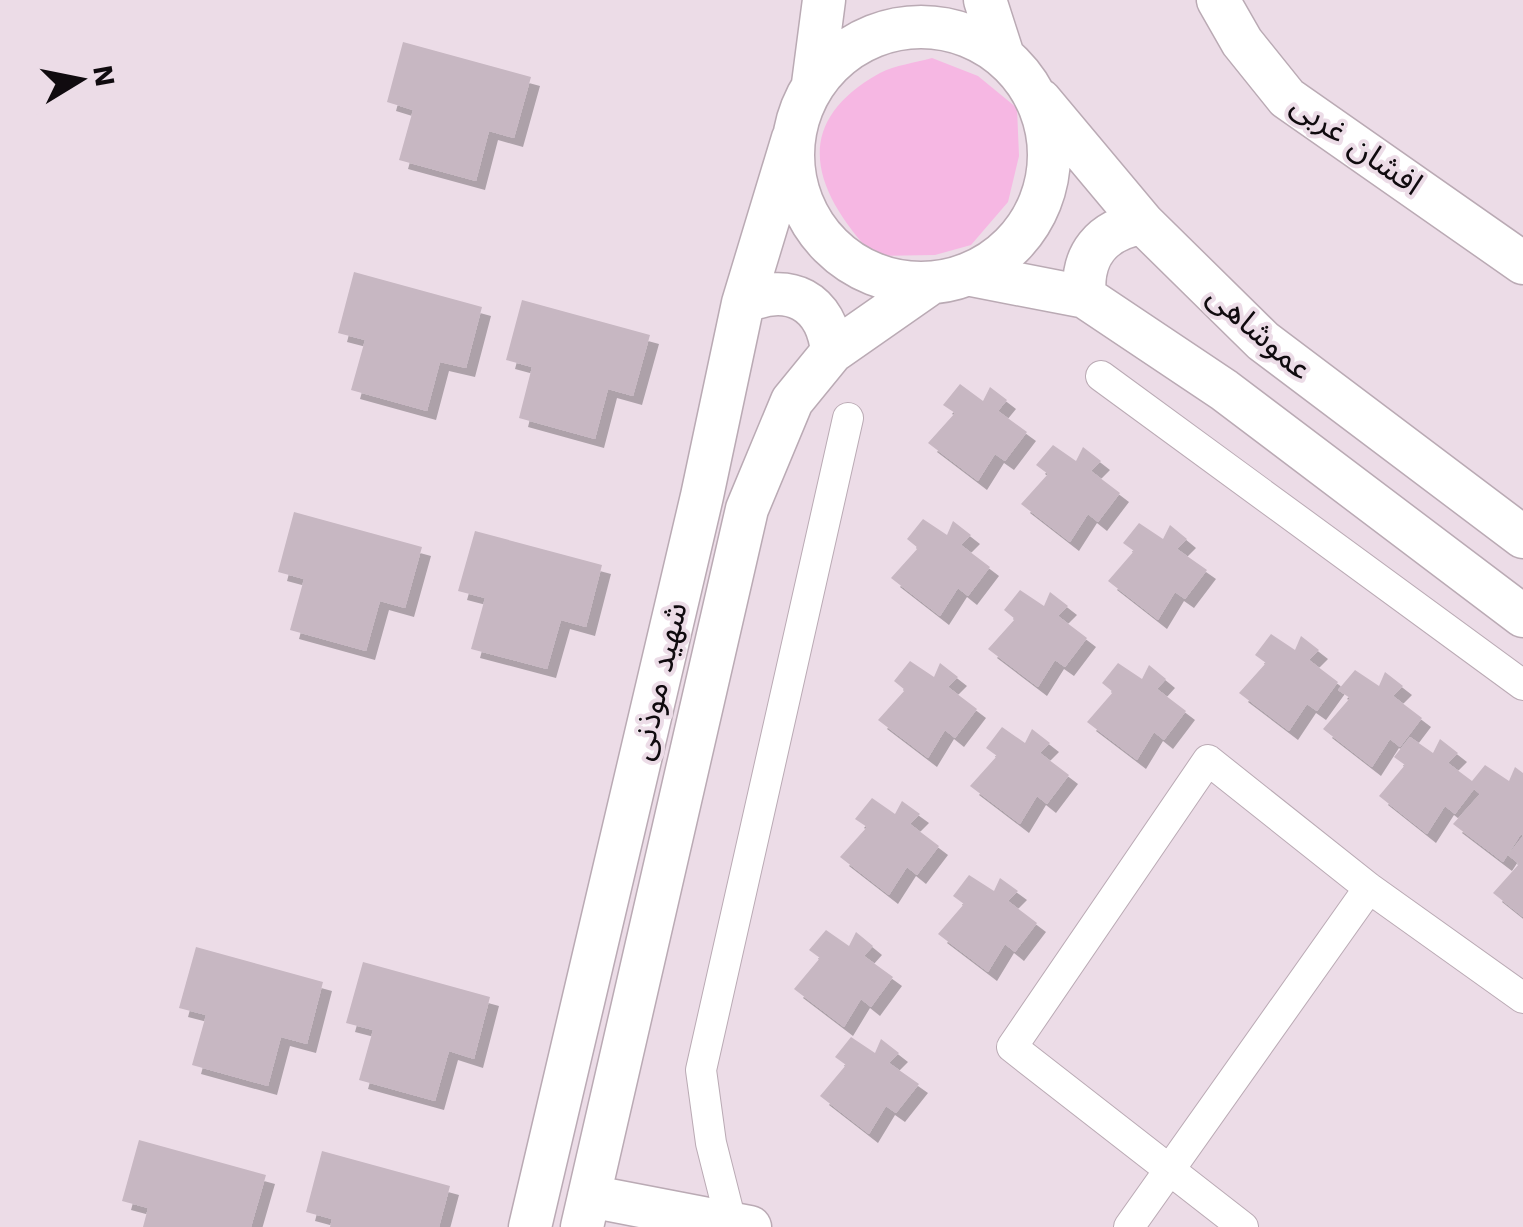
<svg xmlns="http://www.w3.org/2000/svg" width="1523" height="1227" viewBox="0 0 1523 1227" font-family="'Work Sans','Noto Sans Arabic',sans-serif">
	<defs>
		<filter id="shadow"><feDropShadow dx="9" dy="9" stdDeviation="0" flood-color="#0004"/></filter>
	</defs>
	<rect width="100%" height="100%" fill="#ecdce7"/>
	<path fill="#f6b7e3" d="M932 58 978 76 1017 108 1019 156 1008 202 971 245 935 255 874 256C814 192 788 124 880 73 895 65 915 63 932 58Z"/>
	<path fill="#c7b7c2" filter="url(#shadow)" d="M403 42 531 77 514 138 489 131 476 181 399 160 413 110 387 102Z
		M354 272 482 307 466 368 440 362 427 411 351 390 365 340 338 333Z
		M522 300 650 335 633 396 608 389 595 439 519 418 532 367 506 360Z
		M960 384 983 401 990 387 1007 400 998 411 1027 432 1005 461 995 454 978 481 928 443 955 413 943 405Z
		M1053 445 1076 461 1083 447 1101 461 1091 471 1120 493 1098 522 1088 514 1070 542 1021 504 1048 474 1036 465Z
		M294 512 422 547 405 608 380 601 366 651 290 630 304 579 278 572Z
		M923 519 947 535 953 521 971 535 961 545 990 567 968 596 958 588 940 616 891 578 918 548 907 539Z
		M1139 523 1163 539 1170 525 1187 539 1177 549 1207 570 1185 599 1175 592 1158 620 1108 581 1134 551 1123 543Z
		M475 531 602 565 586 627 561 620 547 669 471 649 485 598 458 591Z
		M1020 590 1044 606 1050 592 1068 606 1058 616 1087 638 1065 667 1055 660 1038 687 988 649 1015 619 1004 610Z
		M1271 634 1295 650 1301 636 1319 650 1309 660 1338 682 1317 711 1307 704 1289 731 1239 693 1266 663 1255 655Z
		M910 661 934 677 940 663 958 677 948 687 977 709 955 738 945 730 928 758 878 720 905 690 894 681Z
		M1118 663 1142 679 1149 665 1166 679 1157 689 1186 711 1164 740 1154 732 1137 760 1087 722 1113 692 1102 683Z
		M1355 670 1379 686 1385 672 1403 686 1393 696 1422 718 1400 747 1390 739 1372 767 1323 729 1350 698 1338 690Z
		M1002 727 1025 743 1032 729 1050 743 1040 753 1069 775 1047 804 1037 796 1020 824 970 786 997 756 986 748Z
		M1410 737 1433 753 1440 739 1458 753 1448 763 1472 781 1485 765 1509 781 1515 767 1523 773V836L1521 834 1503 862 1453 824 1480 794 1474 789 1455 814 1445 806 1427 834 1379 796 1405 765 1394 757Z
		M872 798 895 814 902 801 920 814 910 824 939 846 917 875 907 867 889 895 840 857 867 827 855 819Z
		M1523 836V917L1493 893 1519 864 1508 855Z
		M969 875 994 891 1000 878 1018 891 1008 901 1037 923 1015 952 1005 944 988 972 938 934 964 904 953 896Z
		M826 930 849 946 856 932 873 946 864 956 893 977 871 1007 861 999 844 1027 794 989 820 958 809 950Z
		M196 947 323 982 307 1044 281 1037 268 1086 192 1065 206 1015 179 1008Z
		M363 962 490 997 474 1059 449 1051 435 1101 359 1080 373 1030 346 1023Z
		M851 1037 875 1053 881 1039 899 1053 889 1063 919 1084 896 1113 886 1106 869 1134 820 1096 846 1065 835 1057Z
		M139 1140 266 1175 251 1227H143L148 1208 122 1201Z
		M322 1151 450 1186 439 1227H330L332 1219 306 1212Z"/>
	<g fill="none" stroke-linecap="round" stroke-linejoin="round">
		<g stroke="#baaab4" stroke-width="32">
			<path id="street" d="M1101 376 1523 685
				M723 1227 731 1222 711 1143 701 1070 848 418
				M1129 1227 1369 888
				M1243 1227 1012 1047 1208 760 1369 888 1523 998"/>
		</g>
		<g stroke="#baaab4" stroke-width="45">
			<path id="secondary" d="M985 0 1003 56
				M1218 0 1242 42 1287 98 1523 263
				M793 155a128 128 0 1 1 256 0a128 128 0 1 1-256 0Z
				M813 84 824 0
				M1040 100 1143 223 1263 341 1523 537
				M971 275 1085 297 1224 390 1523 616
				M1085 297C1080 255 1102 229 1143 223
				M743 303C789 281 827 301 832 352
				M589 1196 750 1227
				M530 1227 702 496 743 303 793 138
				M582 1227 747 509 792 401 832 352 928 285"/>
		</g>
		<use href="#street" stroke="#fff" stroke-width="30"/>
		<use href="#secondary" stroke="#fff" stroke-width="42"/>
	</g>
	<g text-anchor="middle" stroke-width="8" stroke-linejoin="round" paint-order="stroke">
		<g font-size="32" fill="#100b0f" stroke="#ecdce7">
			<text transform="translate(1357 144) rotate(35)" y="11">افشان غربی</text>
			<text transform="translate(1260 332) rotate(41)" y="11">عموشاهی</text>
			<text transform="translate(658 681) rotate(-77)" y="11">شهید موذنی</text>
		</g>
	</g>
	<g transform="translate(80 80) rotate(80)" stroke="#ecdce7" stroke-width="8" paint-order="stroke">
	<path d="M0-8L18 38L0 25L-18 38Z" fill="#100b0f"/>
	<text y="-15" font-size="28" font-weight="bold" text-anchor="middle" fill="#100b0f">N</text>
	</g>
</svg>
